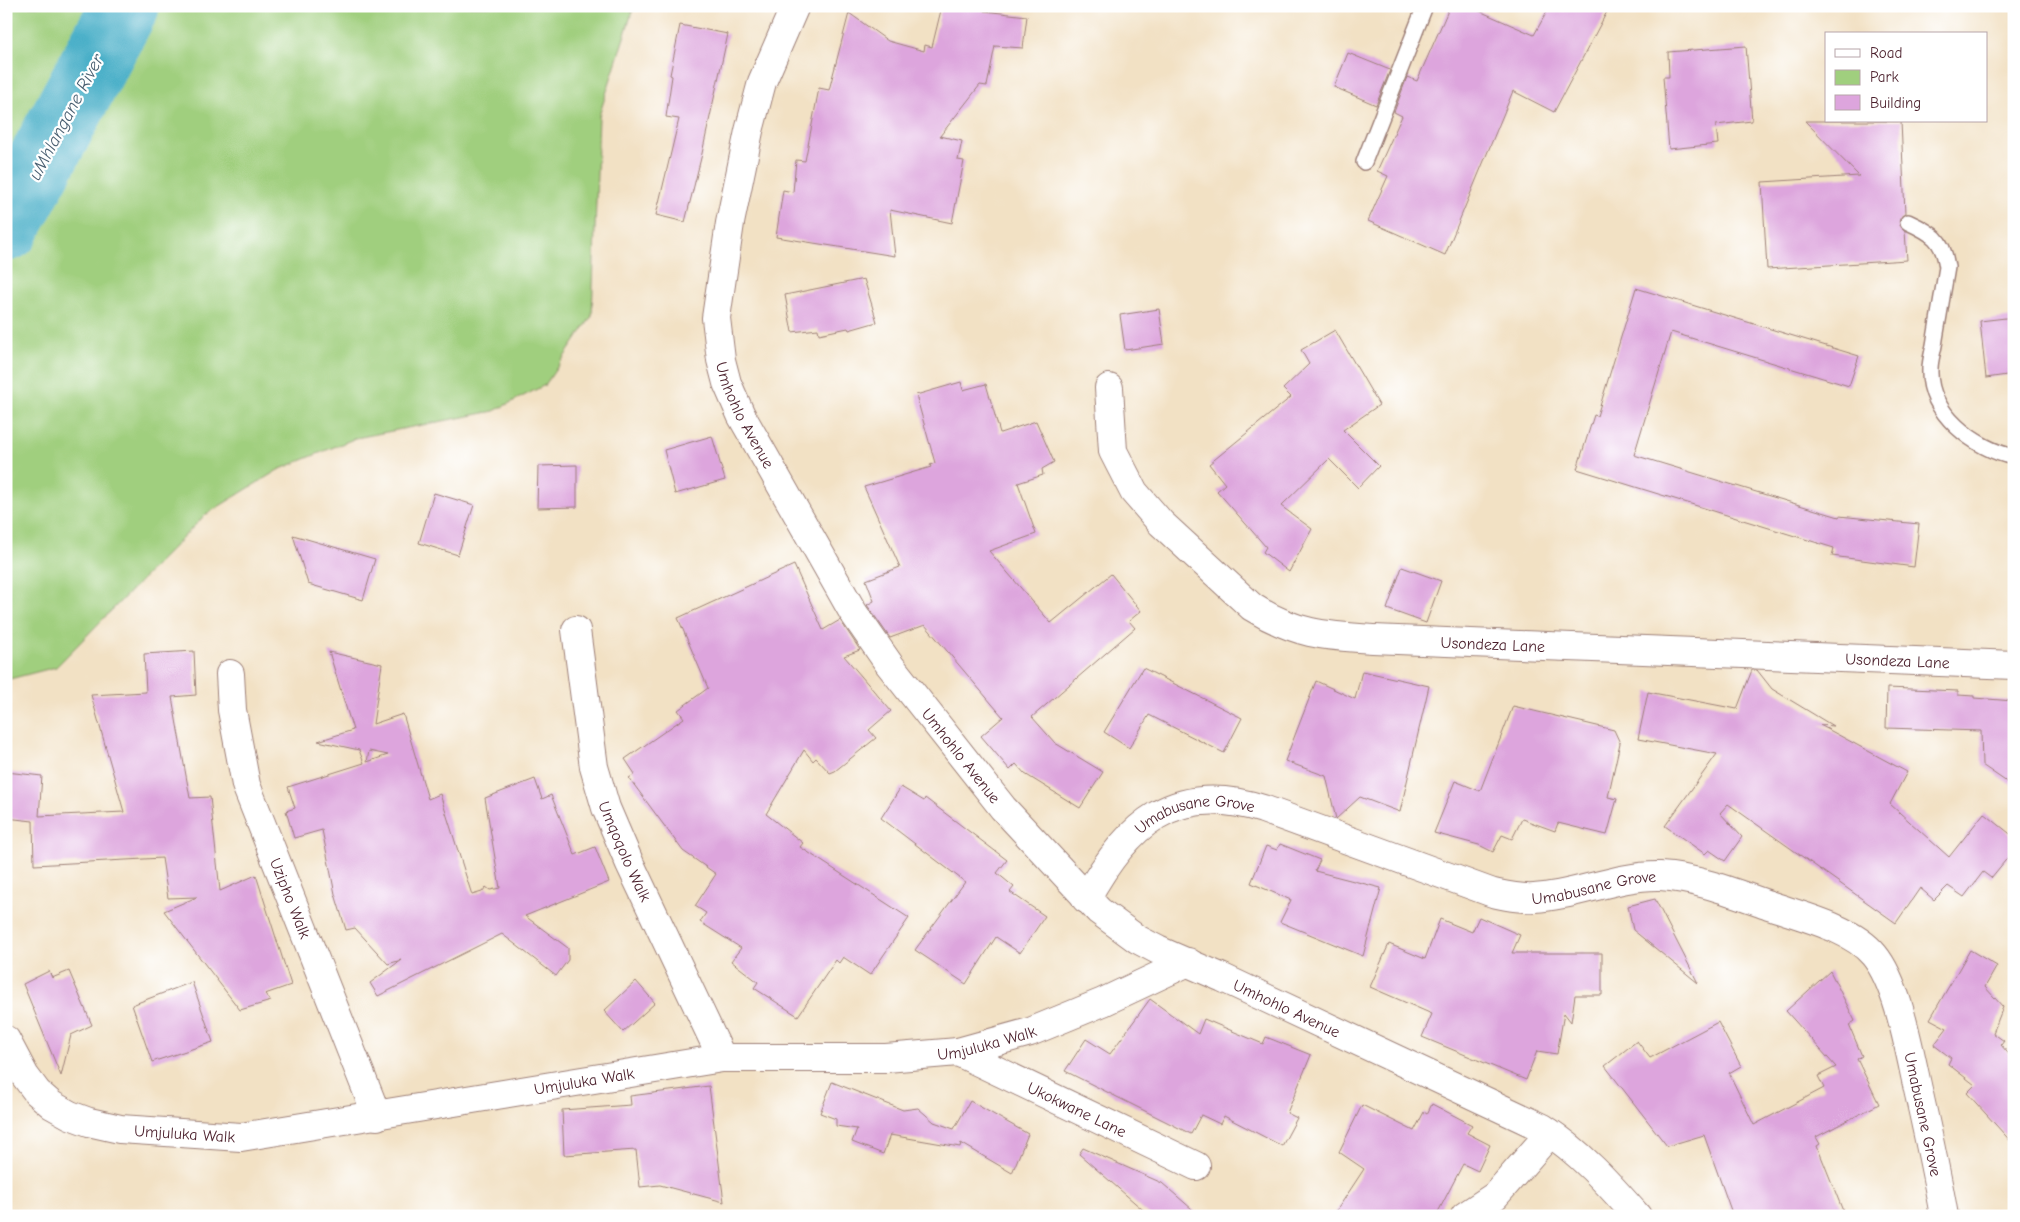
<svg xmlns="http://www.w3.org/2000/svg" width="2020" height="1222" viewBox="0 0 2020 1222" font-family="'Comic Neue',sans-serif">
	<rect width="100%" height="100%" fill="#fff"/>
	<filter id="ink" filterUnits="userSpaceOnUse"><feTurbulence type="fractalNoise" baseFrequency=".02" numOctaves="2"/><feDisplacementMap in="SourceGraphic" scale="10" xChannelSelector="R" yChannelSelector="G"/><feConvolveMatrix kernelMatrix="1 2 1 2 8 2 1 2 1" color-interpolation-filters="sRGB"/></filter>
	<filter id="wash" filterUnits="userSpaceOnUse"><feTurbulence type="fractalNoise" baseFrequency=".0096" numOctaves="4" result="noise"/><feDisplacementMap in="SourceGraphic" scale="20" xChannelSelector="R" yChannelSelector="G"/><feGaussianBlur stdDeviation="1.12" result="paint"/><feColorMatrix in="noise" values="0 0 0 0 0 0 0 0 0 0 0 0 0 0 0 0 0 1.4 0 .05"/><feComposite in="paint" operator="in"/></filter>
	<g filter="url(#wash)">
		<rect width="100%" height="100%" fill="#f2e1c4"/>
		<path fill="#a0cf7e" stroke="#757754" d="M6 6H634L599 116 592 316 545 385 494 411 356 438 278 470 205 515 56 667 6 680Z"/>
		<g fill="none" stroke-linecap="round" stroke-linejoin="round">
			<path stroke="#47aec7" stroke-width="69" d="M6 227 125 6"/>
		</g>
		<g id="blocks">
			<path fill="#dda5dd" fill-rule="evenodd" d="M942 6H985L984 11 1027 16 1023 48 995 46 987 86 980 85 940 136 962 141 958 160 964 161 952 223 890 210 895 256 776 237 783 190 793 192 796 160 805 161 819 88 829 90 849 13 888 41 924 51 925 45 932 47Z
				M1450 6H1468L1534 35 1550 6H1610L1554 112 1513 91 1445 255 1368 221 1388 176 1377 171 1402 116 1394 112 1407 77 1417 81Z
				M680 25 728 34 701 158 685 222 656 215 679 119 666 117 672 76 670 75Z
				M1746 46 1752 121 1716 125 1718 144 1669 149 1663 77H1669L1668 52Z
				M1348 53 1390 70 1376 105 1334 87Z
				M1805 121H1901L1905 214 1899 222 1905 231 1907 260 1767 269 1762 182 1859 176Z
				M864 279 877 322 849 330 848 328 819 334 818 329 792 332 785 295Z
				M1636 288 1859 356 1849 386 1671 332 1634 455 1839 517V516L1919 524 1914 567 1832 556 1834 548 1577 469 1594 415 1597 416Z
				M1159 309 1164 344 1125 350 1120 315Z
				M2014 317V374L1986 378 1980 321Z
				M1335 330 1379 405 1343 430 1379 466 1358 488 1329 459 1281 506 1312 529 1289 572 1263 552 1266 547 1217 491 1225 484 1209 464 1291 397 1283 389 1309 364 1301 350Z
				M961 382 963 390 986 384 1000 433 1036 421 1054 462 1042 469 1043 475 1018 483 1036 534 989 551 1051 623 1111 574 1141 611 1129 621 1135 628 1032 717 1055 743 1103 772 1080 808 1025 774 1016 764 1010 770 981 736 1003 717 925 625 890 638 867 605 874 601 866 580 900 567 864 487 931 467 930 465 935 463 916 395Z
				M712 436 725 480 675 494 664 450Z
				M577 465V507L537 508 538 466Z
				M434 493 474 505 458 555 419 543Z
				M293 535 375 559 363 600 308 584Z
				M794 565 823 630 840 620 860 650 844 656 891 711 869 730 876 738 835 771 830 773 816 758 813 761 804 750 766 814 803 843 800 847 909 918 870 975 843 957 839 963 836 960 798 1016 754 988 758 982 731 961 741 948 700 922 706 913 695 906 716 874 683 851 629 778 635 774 625 759 684 718 678 710 708 688 678 618Z
				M1402 567 1441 581 1426 623 1387 609Z
				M194 651 196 695 172 697 190 798 210 797 220 891 256 875 291 985 265 994 271 1001 240 1010 164 911 197 897 168 898 162 858 34 865 33 821 6 818V772L42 776 39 816 124 812 91 695 146 692 144 654Z
				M329 652 382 664 373 724 403 714 428 799 440 794 472 895 482 892 486 887 490 890 500 888 485 798 535 779 542 799 551 795 575 855 595 847 609 882 525 916 568 948V960L556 976 502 934 378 996 370 983 401 960 388 964 355 928 346 930 335 894 322 830 294 838 286 811 295 808 288 787 364 763 359 750 318 741 353 730ZM369 751 388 755 367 762Z
				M1143 668 1242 718 1224 753 1149 715 1129 748 1104 732Z
				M1752 670H1757L1772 689 1833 726 1820 725 1907 772 1890 804 1949 857 1984 813 2014 837V850L1991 878 1983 872 1964 897 1948 886 1934 900 1920 888 1896 923 1728 804 1720 813 1742 837 1725 861 1709 850 1705 854 1665 826 1717 754 1638 739 1648 692 1737 709Z
				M1362 671 1429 686 1400 812 1360 797 1336 819 1326 776 1285 761 1316 681 1355 699Z
				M1887 688 1958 691V695L1974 696V698L2014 701V787L1982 765 1981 731 1886 728Z
				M1513 706 1614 730 1620 743 1608 797 1617 799 1607 835 1558 823 1555 831 1522 819 1512 839 1502 835 1493 852 1479 845 1434 833 1455 781 1480 791Z
				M901 787 924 801 925 798 1007 860 997 873 1014 887 1010 892 1045 916 1020 953 996 937 966 984 915 950 965 882 881 818Z
				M1280 844 1320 860 1315 871 1381 888 1363 956 1280 922 1291 900 1251 883 1266 846 1277 850Z
				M1655 899 1698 983 1633 930 1628 906Z
				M1479 917 1520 935 1512 953H1602V995H1575L1571 1022 1564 1013 1557 1054 1537 1051 1526 1080 1422 1037 1432 1014 1370 987 1389 944 1425 959 1440 919 1472 932Z
				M1970 950 1997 966 1985 987 2003 1007 1993 1033 2004 1041 2001 1045 2014 1060V1145L1967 1093 1975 1085 1948 1064 1951 1058 1934 1045 1947 1028 1930 1019Z
				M49 971 52 978 69 971 92 1025 71 1035 61 1076 23 984Z
				M1830 971 1855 1021 1849 1025 1862 1056 1857 1059 1879 1104 1816 1137 1820 1144 1817 1146 1845 1216H1733L1704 1135 1667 1146 1605 1066 1637 1041 1650 1058 1718 1022 1741 1066 1729 1073 1754 1125 1824 1088 1818 1076 1836 1067 1786 1011Z
				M636 981 655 1003 623 1032 604 1011Z
				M192 982 213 1042 152 1062 132 1005Z
				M1150 999 1198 1034 1204 1019 1263 1044 1266 1037 1311 1055 1287 1113 1297 1118 1282 1146 1224 1116 1220 1124 1201 1115 1191 1134 1065 1071 1086 1039 1110 1054Z
				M832 1082 903 1110 918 1108 934 1122 954 1129 970 1101 1028 1134 1012 1173 961 1143 960 1147 890 1135 883 1154 852 1142 857 1129 836 1126V1119L820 1113Z
				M709 1086 724 1202 660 1185 640 1187 636 1150 564 1155 562 1110 631 1105 630 1096Z
				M1432 1104 1472 1125 1467 1133 1490 1145 1478 1171 1463 1164 1436 1216H1333L1364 1169 1339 1152 1362 1105 1414 1131 1424 1112 1427 1114Z
				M1083 1148 1162 1183 1200 1216H1150L1079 1154Z"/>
		</g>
	</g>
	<g filter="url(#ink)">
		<use href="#blocks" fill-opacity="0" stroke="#9e8078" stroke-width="1"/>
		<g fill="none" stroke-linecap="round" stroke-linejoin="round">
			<g stroke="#9e8078" stroke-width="18">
				<path id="lane" d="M1364 162 1425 6
					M1908 222C1932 233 1943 239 1947 267 1943 291 1939 315 1935 339 1934 349 1930 359 1930 369 1928 413 1975 449 2014 457"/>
			</g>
			<g stroke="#9e8078" stroke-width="30">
				<g id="street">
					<path id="s1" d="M795 6 762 82 749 131 730 223 716 318 721 360 727 383 741 415 853 612 889 664 1003 808 1099 911 1137 939 1158 950 1223 978 1543 1128C1580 1152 1608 1183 1637 1216"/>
					<path id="s2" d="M1109 388 1113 451 1134 492 1161 523 1252 607C1295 634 1324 636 1373 639L2014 665"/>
					<path id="s3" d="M576 630 594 767 606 808 630 864 722 1058"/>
					<path id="s4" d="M230 674 232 710 246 785 377 1116"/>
					<path id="s5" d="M1086 899C1127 824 1174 781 1263 809L1493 893C1507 896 1519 899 1534 898 1576 896 1617 875 1660 876 1697 878 1735 893 1769 905 1801 916 1852 928 1874 955 1899 985 1910 1055 1919 1094 1928 1134 1937 1175 1944 1216"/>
					<path id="s6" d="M6 1040 25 1076 37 1092 52 1105 70 1115 89 1122 120 1129 241 1137 722 1058H886L958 1052 1030 1032 1103 1002 1188 962"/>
					<path id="s7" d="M958 1052 1196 1166"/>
					<path d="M1465 1216 1495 1196 1550 1133"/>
				</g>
			</g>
			<use href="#lane" stroke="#fff" stroke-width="15"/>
			<use href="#street" stroke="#fff" stroke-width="28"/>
		</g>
	</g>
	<g text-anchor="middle" stroke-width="4.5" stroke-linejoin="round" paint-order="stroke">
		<g font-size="16" fill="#4a1f2b" stroke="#fff">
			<text dy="6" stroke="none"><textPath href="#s1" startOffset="426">Umhohlo Avenue</textPath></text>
			<text dy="6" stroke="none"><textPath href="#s2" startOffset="521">Usondeza Lane</textPath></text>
			<text dy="6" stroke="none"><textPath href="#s2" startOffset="926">Usondeza Lane</textPath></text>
			<text dy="6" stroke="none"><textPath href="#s1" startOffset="831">Umhohlo Avenue</textPath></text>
			<text dy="6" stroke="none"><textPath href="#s5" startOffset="149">Umabusane Grove</textPath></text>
			<text dy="6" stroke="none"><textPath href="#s3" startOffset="228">Umqoqolo Walk</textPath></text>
			<text dy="6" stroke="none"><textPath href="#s5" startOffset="568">Umabusane Grove</textPath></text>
			<text dy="6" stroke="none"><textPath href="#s4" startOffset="234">Uzipho Walk</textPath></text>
			<text dy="6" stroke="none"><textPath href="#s1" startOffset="1251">Umhohlo Avenue</textPath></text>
			<text dy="6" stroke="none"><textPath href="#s6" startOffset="1028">Umjuluka Walk</textPath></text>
			<text dy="6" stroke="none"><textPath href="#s6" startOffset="622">Umjuluka Walk</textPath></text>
			<text dy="6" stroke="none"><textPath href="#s7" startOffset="132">Ukokwane Lane</textPath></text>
			<text dy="6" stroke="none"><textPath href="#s5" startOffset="1034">Umabusane Grove</textPath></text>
			<text dy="6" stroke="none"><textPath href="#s6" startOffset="218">Umjuluka Walk</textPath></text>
		</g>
		<g font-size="18" font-style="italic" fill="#495f71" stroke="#fff">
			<text transform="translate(66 117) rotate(-62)" y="6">uMhlangane River</text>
		</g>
	</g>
	<rect width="2020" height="1222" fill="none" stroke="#fff" stroke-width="25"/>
	<rect x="1825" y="32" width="162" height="90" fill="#ffffff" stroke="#b7a5aa"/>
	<rect x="1835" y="49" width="25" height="8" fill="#ffffff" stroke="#b7a5aa"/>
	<text x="1870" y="58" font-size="15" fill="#4a1f2b">Road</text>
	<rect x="1835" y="70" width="25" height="15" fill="#a0cf7e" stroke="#b7a5aa"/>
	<text x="1870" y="82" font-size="15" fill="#4a1f2b">Park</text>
	<rect x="1835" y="95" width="25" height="15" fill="#dda5dd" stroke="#b7a5aa"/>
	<text x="1870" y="108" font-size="15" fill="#4a1f2b">Building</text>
</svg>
